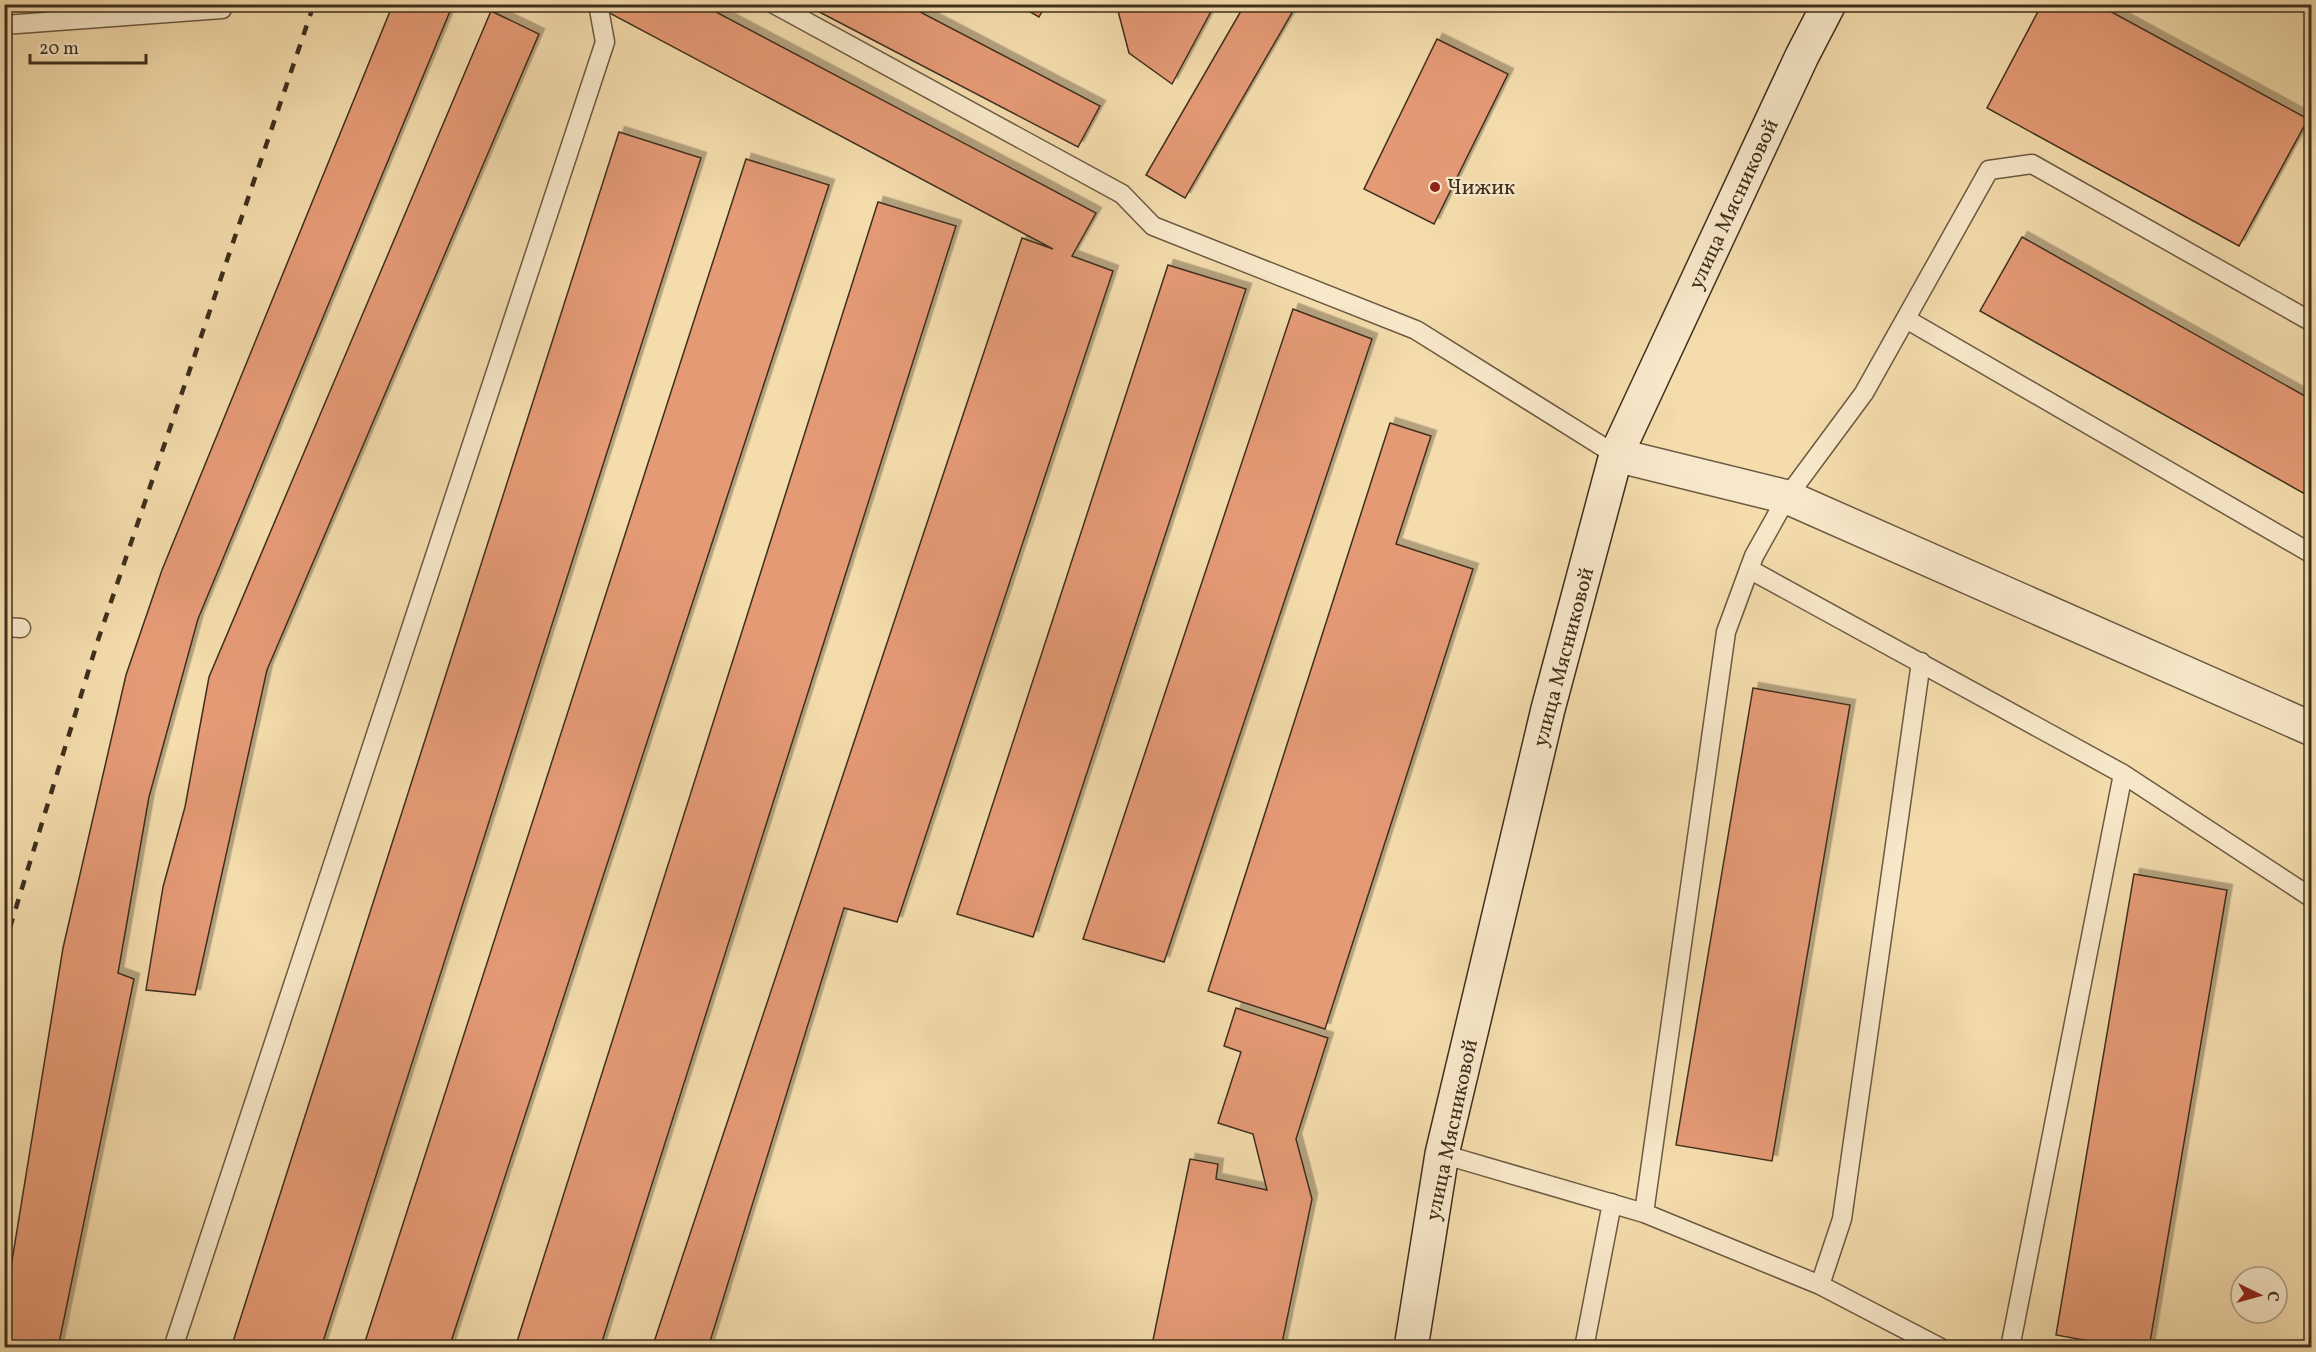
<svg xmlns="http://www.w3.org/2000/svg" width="2316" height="1352" viewBox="0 0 2316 1352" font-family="Vollkorn,serif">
	<defs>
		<filter id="shadow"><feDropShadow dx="5.5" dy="-5.5" stdDeviation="0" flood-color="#0004"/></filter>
	</defs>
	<rect width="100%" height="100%" fill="#f4dcad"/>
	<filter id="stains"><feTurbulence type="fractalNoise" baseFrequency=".00333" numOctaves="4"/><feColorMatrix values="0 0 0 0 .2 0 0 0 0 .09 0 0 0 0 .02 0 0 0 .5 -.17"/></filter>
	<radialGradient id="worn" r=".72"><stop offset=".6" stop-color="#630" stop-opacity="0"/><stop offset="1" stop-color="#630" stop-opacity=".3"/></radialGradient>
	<path fill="#e59a76" stroke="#3f2f1d" stroke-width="1.5" filter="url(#shadow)" d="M393 4H453L198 619 149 797 118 973 134 979 58 1348H4V1310L63 948 126 675 162 570Z
		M602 4H701L1096 213 1072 256 1113 271 897 922 844 908 708 1348H652L1022 238 1053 249 600 8Z
		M804 4H905L1100 106 1078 147Z
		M1016 4H1046L1039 17Z
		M1119 4H1215L1172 84 1129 53 1118 11Z
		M1245 4H1297L1185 198 1146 175Z
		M2042 4H2097L2308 119 2239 246 1987 108Z
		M491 11 539 34 267 670 195 995 146 990 163 887 185 807 209 677Z
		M1437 39 1508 74 1434 224 1364 189Z
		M619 132 701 158 321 1348H231Z
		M746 159 829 185 449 1348H363Z
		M878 202 956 226 600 1348H515Z
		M2022 237 2312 400V498L1980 311Z
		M1168 265 1246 289 1033 937 957 914Z
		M1293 309 1372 339 1164 962 1083 939Z
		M1390 423 1431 436 1396 544 1473 569 1325 1029 1208 991Z
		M1753 688 1850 705 1772 1161 1676 1145Z
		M2134 874 2227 890 2149 1348H2128L2056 1335Z
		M1236 1008 1328 1038 1296 1139 1312 1199 1281 1348H1164L1152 1345 1190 1159 1218 1164 1216 1179 1267 1190 1253 1134 1218 1123 1241 1052 1224 1046Z"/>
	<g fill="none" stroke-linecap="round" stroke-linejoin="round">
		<g stroke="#6c5a41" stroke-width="21">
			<path id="lane" d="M774 4 1122 194 1153 226 1416 330 1616 455
				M4 25 222 9 224 4
				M1906 319 2312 554
				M1749 569 2123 774 2312 898
				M4 627 21 628
				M1442 1154 1644 1213
				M1820 1285 1842 1219 1921 662
				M173 1348 605 42 598 4
				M1584 1348 1612 1203
				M1941 1348 1820 1285 1644 1213 1726 632 1754 556 1787 497 1864 393 1989 170 2032 164 2312 322
				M2010 1348 2123 774"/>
		</g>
		<g stroke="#6c5a41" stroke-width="36">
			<path id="street" d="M1616 455 1787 497 2312 729"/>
		</g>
		<g stroke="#3f2f1d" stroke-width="36">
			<path id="secondary" d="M1411 1348 1442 1154 1548 709 1616 455 1802 56 1829 4"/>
		</g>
		<use href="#lane" stroke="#f8e8ca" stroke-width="18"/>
		<use href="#street" stroke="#f8e8ca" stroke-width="33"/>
		<use href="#secondary" stroke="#f8e8ca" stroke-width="33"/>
		<path stroke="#3f2f1d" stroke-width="4.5" stroke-dasharray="10 10" stroke-linecap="butt" d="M4 947 97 643 314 4"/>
	</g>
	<circle fill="#8f2418" stroke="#f8e8ca" stroke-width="2" cx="1435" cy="187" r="6"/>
	<g text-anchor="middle" stroke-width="4.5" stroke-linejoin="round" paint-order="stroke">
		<g font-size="21" fill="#3f2f1d" stroke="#f8e8ca" text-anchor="start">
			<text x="1447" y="194">Чижик</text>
		</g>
		<g font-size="21" fill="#3f2f1d" stroke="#f8e8ca">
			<text transform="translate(1733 204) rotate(-65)" y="7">улица Мясниковой</text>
			<text transform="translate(1563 657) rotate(-75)" y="7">улица Мясниковой</text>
			<text transform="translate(1451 1130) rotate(-78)" y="7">улица Мясниковой</text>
		</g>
	</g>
	<rect width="2316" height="1352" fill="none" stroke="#f4dcad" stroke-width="24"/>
	<rect x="6" y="6" width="2304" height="1340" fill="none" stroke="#3f2f1d" stroke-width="3"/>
	<rect x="12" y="12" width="2292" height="1328" fill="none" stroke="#3f2f1d" stroke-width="1.5"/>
	<g transform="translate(2259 1295) rotate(95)"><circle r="28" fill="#f8e8ca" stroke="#ae9e85" stroke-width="1.5"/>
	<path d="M0-4.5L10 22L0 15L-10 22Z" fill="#8f2418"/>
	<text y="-9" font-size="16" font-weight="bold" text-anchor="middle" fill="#3f2f1d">С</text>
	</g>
	<path d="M30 54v9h116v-9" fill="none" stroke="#3f2f1d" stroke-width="3"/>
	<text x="39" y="54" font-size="18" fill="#3f2f1d" stroke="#f8e8ca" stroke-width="4.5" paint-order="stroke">20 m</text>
	<rect width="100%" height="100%" filter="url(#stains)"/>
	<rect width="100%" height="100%" fill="url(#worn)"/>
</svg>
